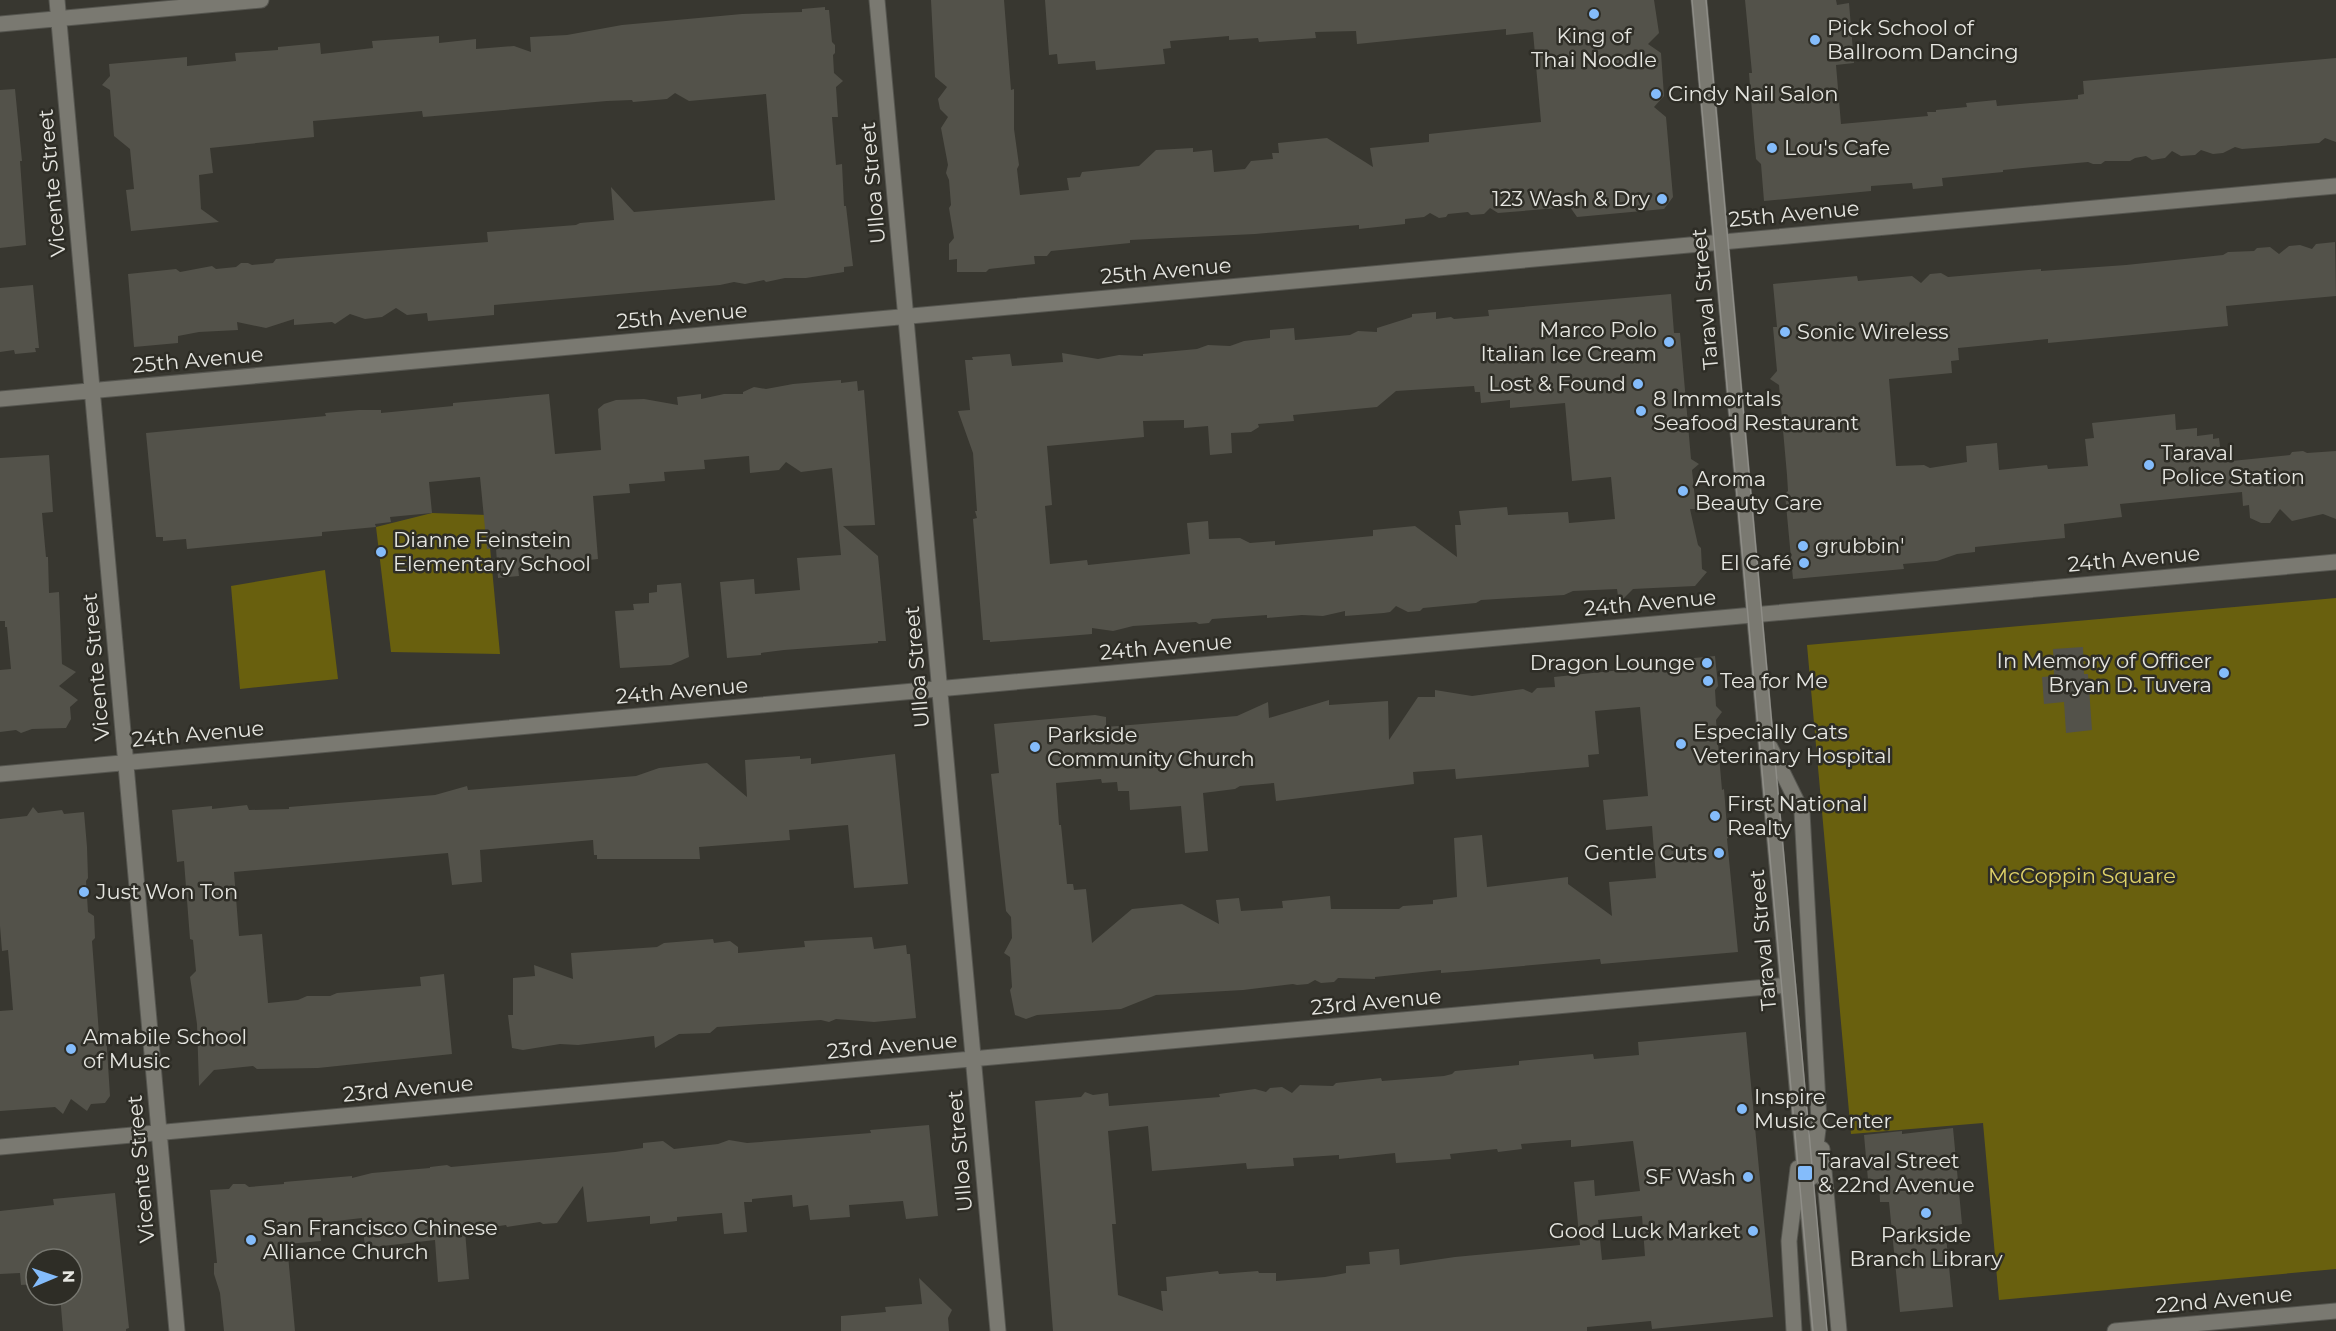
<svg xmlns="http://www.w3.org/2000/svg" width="2336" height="1331" viewBox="0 0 2336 1331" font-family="Montserrat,sans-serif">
	<rect width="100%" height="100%" fill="#383730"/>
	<path fill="#69600e" d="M432 513 487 515 500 654 391 652 376 527Z
		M325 570 338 679 240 689 231 586Z
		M2336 598V1269L1999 1300 1983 1123 1851 1134 1807 645Z"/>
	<path fill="#53524a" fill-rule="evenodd" d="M931 0H1004L1011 90 1014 89V129L1019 165 1017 169 1020 195 1069 190 1067 178 1080 177 1082 172 1139 166 1156 150 1193 148V152L1212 150 1214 172 1245 169 1251 161 1273 159 1272 153H1279L1278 143 1327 138 1373 167 1370 148 1429 142V134L1541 122 1533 32 1506 35V29L1357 44 1356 31 1315 32 1316 38 1259 42 1258 38 1229 40V36L1170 41 1171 48 1163 49 1165 64 1096 70 1095 61 1058 64 1057 54 1049 55 1045 0H1654L1659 33 1648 44 1661 53 1664 96 1654 107 1666 117 1673 197 1664 209 1577 217 1570 207 1498 213 1490 208 1484 214 1471 215 1468 212 1448 214 1446 217 1439 218 1430 213 1424 217 1405 219V224L1359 229V225L1255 234 1130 240V243L1051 251 1047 256H1034L1035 264 989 269 986 272H957V259L949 260V244L954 238 949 208 951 205 949 180 946 173 948 165 941 128 948 117 940 109 938 99 947 87 935 77Z
		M1745 0H1836L1837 5 1849 3 1854 63 1836 65 1841 124 1928 116 1927 112H1936V110L1967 107 1966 103 1996 100 1997 106 2078 99V95L2084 94 2083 81 2336 58V142L2325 138 2319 143 2242 149 2235 147 2223 153 2213 154 2201 150 2195 155 2181 156 2172 151 2165 158 2152 160 2146 156 2135 158 2130 161H2105L2101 164H2093L2088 162 2033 167 2003 170V172L1942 178 1943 186 1913 189 1912 183 1871 186V191L1764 201 1761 164 1756 159 1754 138 1749 73H1752Z
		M825 7V10H829L832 42 835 45V53L833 55 834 73 843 81 836 87 838 117H832L836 165 842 164 844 206H846L853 266 844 267V272L806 278H785L766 282 764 280 745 284 734 282 720 285 494 305V315L462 318 428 321 427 313 407 315 396 308 382 317 365 319 350 314 335 324 332 322 294 325V319L266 328 237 322 238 330 199 332 178 336V343L134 347 128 274 176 269 180 272 212 266 216 269 236 267 241 263H248L252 265 273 263 276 259 488 242 487 232 576 225 580 223 614 220 611 187 634 212 775 200 766 94 689 101 675 93 667 99 633 102 632 100 607 101 423 117 422 111 313 121 314 137 210 148 213 173 199 175 201 209 219 222 131 231 126 190 134 189 130 149 114 136 110 90 102 85 110 76 109 64 187 57V66L236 61 235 53 278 50V47L320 43 321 54 373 48 372 41 439 36V43L476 39V49L514 46 531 52 530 37 567 35 622 25 742 14 802 12V9Z
		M15 89 22 161H20L26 245 0 248V90Z
		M2335 242 2336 296 2226 306 2228 326 2048 343V339L1958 348 1959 360 1951 361 1952 373 1889 379 1896 466 1924 465 1930 468 1967 462 1966 446 1997 443 1999 470 2047 465 2048 469 2088 466 2085 439 2094 438 2092 423 2175 414 2176 430 2197 428V436L2213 434V439L2219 438 2222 462 2290 455 2292 452 2303 451 2307 453 2336 451V519L2323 514 2292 521 2280 509 2270 523H2261L2250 518 2249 505 2243 506 2242 492 2120 504 2122 517 2064 524 2065 538 1975 547V552L1957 554 1937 561 1903 564 1904 569 1793 579 1785 494 1788 491 1787 475 1779 385 1770 379 1777 371 1773 327H1777L1773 284 1857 276 1858 281 1912 276 1921 283 1930 274 1941 273 1948 277 2041 269V271L2126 265 2223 255 2228 252 2254 251 2257 248 2270 247 2279 254 2289 246 2300 245 2312 249 2316 244Z
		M33 285 39 348H35L36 352 15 354 14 350 0 352V288Z
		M1671 294 1674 333H1680L1691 459 1699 464 1692 470 1696 509H1690L1698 545 1701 548 1702 569 1707 572 1695 586 1633 589 1619 603 1617 589 1573 591 1564 595 1481 600 1476 603 1423 608 1420 611 1408 612 1396 606 1390 612 1384 613 1345 616V611L1323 616 1302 615 1267 618V615L1212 619 1209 623 1199 624 1196 622 1133 626 1113 631 1092 628V634L1056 637 990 642V640H983L973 519 977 518 975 511H977L973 453 958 411 970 410 965 360H973L972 357 1010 354 1012 366 1063 362 1062 353 1098 359 1119 355 1143 356V354L1197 349 1208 345 1230 346 1244 341 1270 338V330L1294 328 1295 340 1350 335 1358 331 1377 332V328L1412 317V314L1436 312V319L1451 317 1454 319 1489 316 1488 310ZM1474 386 1475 392H1480L1481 403 1510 400V408L1565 403 1572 481 1611 477 1615 519 1569 523 1568 512 1508 515 1507 507 1459 511 1461 525H1455L1457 557 1415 526 1373 530V536L1275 545V541L1250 543 1240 538 1209 539 1208 521 1187 523 1190 554 1088 565 1087 560 1050 564 1045 506 1052 505 1047 446 1144 437 1143 421 1184 420V428L1208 426 1210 455 1232 453 1231 433 1251 432 1259 427 1258 424 1294 421 1293 415 1377 407 1396 391Z
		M841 380V383L857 381 858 391 864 390 875 525 843 526 878 556 886 641H878V643L784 650 761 653V655L727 658 720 582 754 579 755 594 800 590 797 558 841 555 832 468 801 472 786 462 779 470 750 473 749 456 704 460 705 469 664 472 665 481 629 484 630 493 593 496 598 559 518 568 519 576 498 578 496 548 487 549 480 477 429 482 432 513 390 517 391 522 375 524 376 527 322 532V536L187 549 186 539 163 541V537H156L146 433 326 416 325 413 359 410H381V413L453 406V403L549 394 555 454 601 450 598 409 604 404 616 400 644 399 678 405 677 397 701 394V399L724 394H743V392L754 387 766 389 793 384Z
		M49 455 53 512 42 513 46 557H48L49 593 59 592 62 664 76 672 59 686 78 700 70 707 71 719 66 728 32 729 21 733 16 730 0 732V670L11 669 7 627H5V621H0V458Z
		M681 583 689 657 671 665 620 668 615 611 634 610 633 604 649 603V593L657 592V585Z
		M2083 647 2084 674H2088L2092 730 2066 733 2064 702 2044 704 2042 677 2054 676 2053 649Z
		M1715 656 1718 686 1715 690 1716 706 1722 712 1716 720 1722 790 1724 789 1727 827 1732 832 1727 839 1738 952 1601 964 1600 959 1467 971 1441 973V970L1375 977V979L1338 978 1334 982 1321 983 1315 980 1308 984 1297 985 1293 984 1243 990 1156 995 1121 1009 1037 1015 1026 1019 1015 1015 1010 990 1012 987 1010 957 1004 953 1012 938 1011 917 1006 911 991 774 999 773 994 724 1095 715 1106 717V727L1130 725 1237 716 1268 702 1269 718 1329 700V705L1388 701 1389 740 1418 697H1435V690L1472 696 1523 689 1532 693 1537 688 1555 687 1554 677 1621 670 1620 668 1630 667 1633 664 1643 662 1655 671 1663 661ZM1640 707 1648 796 1603 800 1606 830 1652 826 1656 878 1609 882 1612 916 1568 884V877L1487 887 1482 835 1454 838 1457 897 1433 900V904L1403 906 1399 909H1331L1330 896 1282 901 1283 908 1241 911 1239 898 1216 900 1219 924 1182 904 1132 909 1092 943 1086 889 1074 890 1073 884H1067L1061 825H1059L1056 783 1101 779 1102 783 1117 782 1118 791H1129L1130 810 1181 806 1185 853 1208 851 1203 793 1235 789 1240 786 1274 783 1276 801 1414 784 1413 772 1455 769 1456 779 1589 767 1588 755 1599 754 1595 711Z
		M895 754 908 884 854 888 848 825 789 830 790 840 699 847 700 859H597V855H594L593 840 480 850 482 882 452 885 448 853 234 872 239 936 262 934 268 1003 298 1000 307 996H330L337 993 421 986 420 977 444 974 452 1054 318 1068 257 1069 253 1066 214 1070 199 1086 197 1024 190 977 196 971 193 940 190 939 184 861 177 862 172 810 212 806V809L247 805 249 810 289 809V807L435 795 467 786 468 790 636 776 659 768 707 763 747 797 745 760 800 756V759L811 758V764Z
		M33 807 38 813 62 810 64 814 84 812 87 847 88 878 86 881 88 912 94 916 95 938 92 941 99 1034 106 1033 110 1096 105 1103 91 1104 87 1111 71 1099 63 1114 55 1107 0 1111V1011L13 1010 8 950 2 951 0 926V819L27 816Z
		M872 937 874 949 906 945 907 954H910L916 1018 874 1022 836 1019 829 1022 821 1020 717 1027 710 1033 679 1034 655 1048 654 1036 578 1045 560 1044 523 1050 512 1048 508 1015H513V978L535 976 534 965 573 979 571 953 657 947 664 943 713 939 714 943 730 941 738 947V953L805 947 804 941Z
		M1746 1032 1773 1317 1652 1329 1651 1321 1587 1327V1331H1053L1035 1101 1081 1097 1085 1092 1093 1095 1108 1093 1109 1106 1220 1097 1219 1094 1255 1089 1266 1092 1270 1088 1282 1087 1292 1093 1300 1085 1333 1086 1336 1083 1381 1078 1382 1081 1444 1076 1452 1074 1455 1071 1519 1065V1061L1593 1054 1594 1059 1639 1055 1638 1042ZM1148 1126 1152 1171 1246 1163 1247 1169 1294 1166 1293 1158 1339 1155V1159L1395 1153 1396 1163 1451 1159 1450 1154 1497 1149 1498 1152 1522 1149 1521 1144 1571 1140V1147L1633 1141 1640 1191 1595 1196 1594 1180 1574 1182 1580 1245 1455 1257 1400 1265 1399 1249 1369 1252 1370 1264 1346 1266V1273L1325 1277 1276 1281V1273H1259L1258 1271 1219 1274 1218 1271 1166 1277 1167 1291H1161L1163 1311 1118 1295 1112 1224H1116L1108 1131ZM1642 1216 1645 1256 1602 1260 1598 1220Z
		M929 1125 938 1216 906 1219 903 1201 849 1205 850 1217 810 1220 808 1205 793 1207 792 1195 752 1199V1202H744L747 1232 724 1234 722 1213 677 1217V1221L650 1224V1216L587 1222 583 1186 557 1223 543 1224 540 1222 507 1227 506 1225 465 1231 469 1279 438 1282 435 1240 365 1248 362 1218 319 1223 321 1241 287 1244 295 1331H224L220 1293 214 1274V1263H217L210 1190 229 1189 233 1184H245L249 1187 284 1184V1182L352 1176V1178L372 1173 430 1168V1167L447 1165 451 1167 615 1152 643 1148V1143L663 1141 674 1149 718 1144 729 1140 747 1143 871 1133 870 1130Z
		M1953 1128 1962 1224 1945 1226 1953 1307 1900 1312 1889 1202H1880L1879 1179 1868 1180 1864 1135 1902 1131V1134Z
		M115 1193 129 1328 126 1329V1331H63L60 1295H72V1259H36V1284L21 1285 20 1273 0 1274V1211L54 1205 53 1199Z
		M919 1278 952 1310 948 1318 949 1331H841V1316L886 1312 885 1307 922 1304Z"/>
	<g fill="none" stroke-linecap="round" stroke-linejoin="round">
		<g stroke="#565650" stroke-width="17">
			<path id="minor" d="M57 0 177 1331
				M877 0 998 1331
				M1699 0 1819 1331
				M0 24 261 0
				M0 399 2336 186
				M1770 747 1802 812 1819 1121 1812 1177
				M0 774 2336 562
				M0 1147 1788 985
				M1822 1149 1839 1331
				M1794 1331 1789 1241 1798 1168
				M2115 1331 2336 1311"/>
		</g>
		<use href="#minor" stroke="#7a7971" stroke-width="15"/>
		<path stroke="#8e8d87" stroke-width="1.5" d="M1692 0 1813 1331
			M1706 0 1827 1331"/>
	</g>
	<g fill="#84bcfb" stroke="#2e2d26" stroke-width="2">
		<circle cx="1594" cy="14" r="6"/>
		<circle cx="1815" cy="40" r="6"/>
		<circle cx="1656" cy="94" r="6"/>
		<circle cx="1772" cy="148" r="6"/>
		<circle cx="1662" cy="199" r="6"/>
		<circle cx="1785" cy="332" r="6"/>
		<circle cx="1669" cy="342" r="6"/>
		<circle cx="1638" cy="384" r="6"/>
		<circle cx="1641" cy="411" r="6"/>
		<circle cx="2149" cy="465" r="6"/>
		<circle cx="1683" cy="491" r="6"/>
		<circle cx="1803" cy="546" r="6"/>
		<circle cx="381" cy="552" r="6"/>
		<circle cx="1804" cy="563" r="6"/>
		<circle cx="1707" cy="663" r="6"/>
		<circle cx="2224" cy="673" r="6"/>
		<circle cx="1708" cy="681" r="6"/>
		<circle cx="1681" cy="744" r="6"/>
		<circle cx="1035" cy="747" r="6"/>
		<circle cx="1715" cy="816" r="6"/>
		<circle cx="1719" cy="853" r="6"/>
		<circle cx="84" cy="892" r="6"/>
		<circle cx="71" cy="1049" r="6"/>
		<circle cx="1742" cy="1109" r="6"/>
		<rect x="1797" y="1165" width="16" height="16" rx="3"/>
		<circle cx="1748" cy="1177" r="6"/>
		<circle cx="1926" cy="1213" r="6"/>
		<circle cx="1753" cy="1231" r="6"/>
		<circle cx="251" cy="1240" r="6"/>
	</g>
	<g text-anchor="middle" stroke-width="5" stroke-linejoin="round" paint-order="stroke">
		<g font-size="21" fill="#e5e5e0" stroke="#2e2d26" text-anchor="start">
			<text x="1827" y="35">Pick School of<tspan x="1827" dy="24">Ballroom Dancing</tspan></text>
			<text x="1594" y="43" text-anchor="middle">King of<tspan x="1594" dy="24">Thai Noodle</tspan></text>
			<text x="1668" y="101">Cindy Nail Salon</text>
			<text x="1784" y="155">Lou's Cafe</text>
			<text x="1650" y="206" text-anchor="end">123 Wash &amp; Dry</text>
			<text x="1657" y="337" text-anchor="end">Marco Polo<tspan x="1657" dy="24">Italian Ice Cream</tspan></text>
			<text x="1797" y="339">Sonic Wireless</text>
			<text x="1626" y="391" text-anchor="end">Lost &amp; Found</text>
			<text x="1653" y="406">8 Immortals<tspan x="1653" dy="24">Seafood Restaurant</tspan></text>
			<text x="2161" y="460">Taraval<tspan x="2161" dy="24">Police Station</tspan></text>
			<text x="1695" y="486">Aroma<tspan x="1695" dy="24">Beauty Care</tspan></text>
			<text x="393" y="547">Dianne Feinstein<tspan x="393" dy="24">Elementary School</tspan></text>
			<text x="1815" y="553">grubbin'</text>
			<text x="1792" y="570" text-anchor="end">El Café</text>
			<text x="2212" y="668" text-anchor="end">In Memory of Officer<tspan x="2212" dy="24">Bryan D. Tuvera</tspan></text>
			<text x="1695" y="670" text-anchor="end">Dragon Lounge</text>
			<text x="1720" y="688">Tea for Me</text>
			<text x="1693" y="739">Especially Cats<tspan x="1693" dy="24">Veterinary Hospital</tspan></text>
			<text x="1047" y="742">Parkside<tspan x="1047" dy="24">Community Church</tspan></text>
			<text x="1727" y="811">First National<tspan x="1727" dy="24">Realty</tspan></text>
			<text x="1707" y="860" text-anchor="end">Gentle Cuts</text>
			<text x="96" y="899">Just Won Ton</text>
			<text x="83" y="1044">Amabile School<tspan x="83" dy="24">of Music</tspan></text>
			<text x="1754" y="1104">Inspire<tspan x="1754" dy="24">Music Center</tspan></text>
			<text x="1818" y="1168">Taraval Street<tspan x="1818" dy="24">&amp; 22nd Avenue</tspan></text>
			<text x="1736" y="1184" text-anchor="end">SF Wash</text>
			<text x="263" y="1235">San Francisco Chinese<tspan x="263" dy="24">Alliance Church</tspan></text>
			<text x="1741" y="1238" text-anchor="end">Good Luck Market</text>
			<text x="1926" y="1242" text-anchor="middle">Parkside<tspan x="1926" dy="24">Branch Library</tspan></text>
		</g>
		<g font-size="21" fill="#e5e5e0" stroke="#2e2d26">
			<text transform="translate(52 183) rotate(-95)" y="7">Vicente Street</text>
			<text transform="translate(873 183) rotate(-95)" y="7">Ulloa Street</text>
			<text transform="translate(1794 214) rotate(-5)" y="7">25th Avenue</text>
			<text transform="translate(1166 271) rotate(-5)" y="7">25th Avenue</text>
			<text transform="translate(1705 299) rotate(-95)" y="7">Taraval Street</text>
			<text transform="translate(682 316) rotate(-5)" y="7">25th Avenue</text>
			<text transform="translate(198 360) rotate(-5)" y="7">25th Avenue</text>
			<text transform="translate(2134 559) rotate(-5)" y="7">24th Avenue</text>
			<text transform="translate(1650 603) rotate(-5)" y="7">24th Avenue</text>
			<text transform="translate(1166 647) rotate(-5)" y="7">24th Avenue</text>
			<text transform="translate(96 667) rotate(-95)" y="7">Vicente Street</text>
			<text transform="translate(917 667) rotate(-95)" y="7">Ulloa Street</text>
			<text transform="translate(682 691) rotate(-5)" y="7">24th Avenue</text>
			<text transform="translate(198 734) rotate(-5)" y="7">24th Avenue</text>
			<text transform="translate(1763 940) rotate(-95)" y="7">Taraval Street</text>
			<text transform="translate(1376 1002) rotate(-5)" y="7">23rd Avenue</text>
			<text transform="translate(892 1046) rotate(-5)" y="7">23rd Avenue</text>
			<text transform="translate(408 1089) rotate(-5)" y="7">23rd Avenue</text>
			<text transform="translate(960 1151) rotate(-95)" y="7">Ulloa Street</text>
			<text transform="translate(141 1169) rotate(-95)" y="7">Vicente Street</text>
			<text transform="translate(2224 1300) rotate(-5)" y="7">22nd Avenue</text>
		</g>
		<g font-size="21" fill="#ded168" stroke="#2e2d26">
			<text x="2082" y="883">McCoppin Square</text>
		</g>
	</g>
	<g transform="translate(54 1277) rotate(88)"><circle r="28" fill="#2e2d26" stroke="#777770" stroke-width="1.5"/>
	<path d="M0-4.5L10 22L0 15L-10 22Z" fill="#84bcfb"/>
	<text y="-9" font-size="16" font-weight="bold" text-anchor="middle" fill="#e5e5e0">N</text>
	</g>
</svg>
